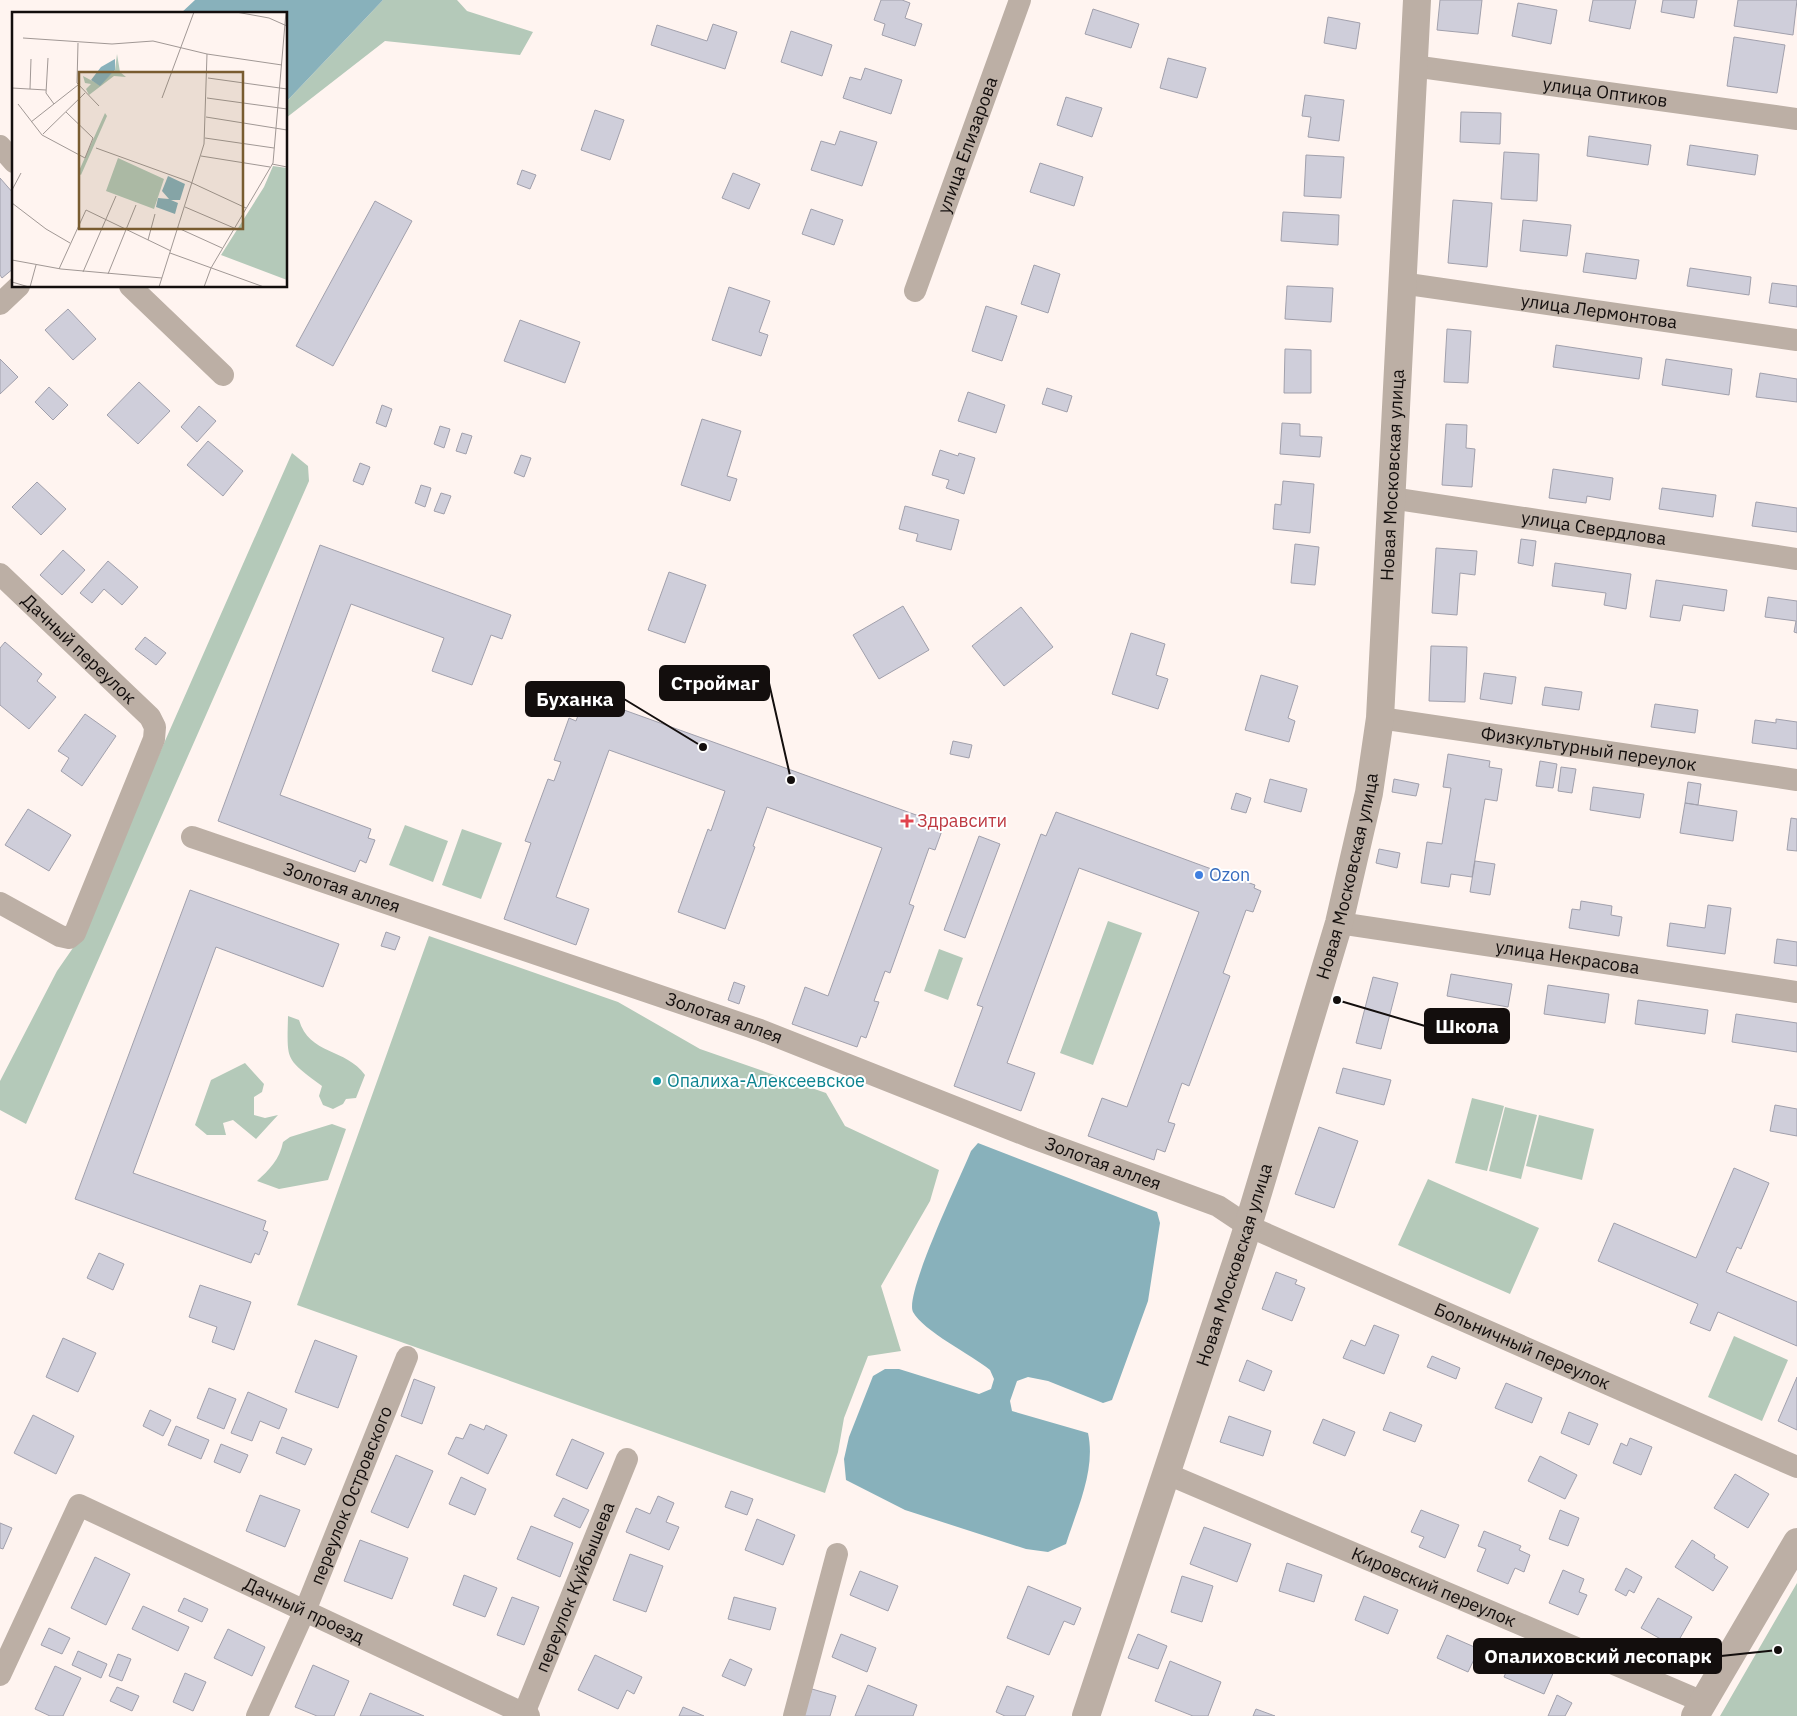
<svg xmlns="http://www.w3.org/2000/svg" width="1797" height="1716" viewBox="0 0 1797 1716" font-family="'IBM Plex Sans',sans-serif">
	<rect width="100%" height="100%" fill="#fff4f0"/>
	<path fill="#b4c9b9" d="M383 0H457L467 11 533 32 520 55 385 41 286 118V102Z
		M292 453 308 466 309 481 26 1124 0 1110V1081L57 971 75 945Z
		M405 825 448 841 433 882 389 865Z
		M462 829 502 843 481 899 442 885Z
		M1108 921 1142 933 1093 1065 1060 1053Z
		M429 936 618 1002 700 1049 826 1093 845 1126 939 1170 930 1201 881 1286 901 1351 868 1356 844 1418 838 1452 825 1493 297 1305Z
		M939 949 963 958 948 1000 924 991Z
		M288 1016 299 1020C309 1055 346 1048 365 1075L356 1098 346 1099 343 1104 333 1109 323 1105 319 1096 322 1086C285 1058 287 1062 288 1016Z
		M245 1063 264 1084 262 1092 254 1097V1115L265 1118 278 1115 256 1139 233 1120 223 1123 226 1135H207L195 1125 211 1080Z
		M1472 1098 1504 1106 1487 1171 1455 1163Z
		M1505 1107 1537 1115 1521 1179 1489 1171Z
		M1539 1115 1594 1129 1582 1180 1526 1166Z
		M332 1124 346 1129 328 1180 279 1189 257 1181C269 1170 280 1159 283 1142L290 1137Z
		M1428 1179 1539 1228 1510 1294 1398 1245Z
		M1734 1336 1788 1360 1762 1421 1708 1397Z
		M1797 1583V1716H1720Z"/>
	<path fill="#88b1bb" d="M195 0H383L286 102V14H180Z
		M978 1143 1157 1212 1160 1223 1148 1301 1112 1400 1103 1403 1048 1381 1028 1377 1017 1381 1010 1401 1012 1411 1088 1433C1096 1470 1077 1509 1066 1544L1048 1552 1026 1549 905 1510 846 1480 844 1459 849 1437 873 1376 885 1369H899L979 1394 991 1389 994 1379 990 1370C972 1355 923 1331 913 1312 904 1294 961 1176 971 1151Z"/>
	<path fill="#cfceda" stroke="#a1a0ac" d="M881 0H902L910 3 905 18 922 24 915 46 882 35 885 24 874 20Z
		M1440 0H1482L1478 34 1437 30Z
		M1593 0H1636L1630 29 1589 21Z
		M1663 0H1697L1694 18 1661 12Z
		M1738 0H1797L1793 35 1734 26Z
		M1518 3 1557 10 1551 44 1512 36Z
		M1093 9 1139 24 1131 48 1085 34Z
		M1328 17 1360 23 1356 49 1324 43Z
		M713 24 737 32 725 69 651 45 657 25 707 41Z
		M791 31 832 45 822 76 781 62Z
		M1734 37 1785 45 1777 93 1727 86Z
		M1168 58 1206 68 1197 98 1160 88Z
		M865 68 902 80 891 114 843 98 850 77 861 80Z
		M1305 95 1344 100 1339 141 1308 137 1311 117 1302 116Z
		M1066 97 1102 108 1092 137 1057 125Z
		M595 110 624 120 610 160 581 150Z
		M1461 112 1501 113 1500 144 1460 142Z
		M840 131 877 142 862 186 811 170 821 141 835 145Z
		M1589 136 1651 145 1648 165 1587 156Z
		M1690 145 1758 155 1755 175 1687 165Z
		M1504 152 1539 154 1537 201 1501 199Z
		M1306 155 1344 157 1341 198 1304 196Z
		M1040 163 1083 177 1074 206 1030 192Z
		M522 170 536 175 530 189 517 184Z
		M733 173 760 184 749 209 722 198Z
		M0 178 14 194V268L2 278 0 275Z
		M1453 200 1492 203 1487 267 1448 263Z
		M375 201 412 221 333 366 296 346Z
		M811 209 843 220 834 245 802 234Z
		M1283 212 1339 215 1338 245 1281 241Z
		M1523 220 1571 225 1567 256 1520 251Z
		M1586 253 1639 260 1636 279 1583 272Z
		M1034 265 1060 274 1048 313 1021 304Z
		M1690 268 1751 277 1749 295 1687 286Z
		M1772 283 1797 286V307L1769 303Z
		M1287 286 1333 288 1331 322 1285 319Z
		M729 287 770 301 759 332 768 335 761 356 712 340Z
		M986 306 1017 316 1002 361 972 351Z
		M68 309 96 339 73 360 45 330Z
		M520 320 580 342 565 383 504 361Z
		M1447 329 1471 331 1468 383 1444 382Z
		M1556 345 1642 358 1639 379 1553 367Z
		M1285 349 1311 350V393H1284Z
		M0 359 18 377 0 394Z
		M1666 359 1732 369 1729 395 1662 385Z
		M1760 373 1797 379V402L1756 397Z
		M139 382 170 411 138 444 107 415Z
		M49 387 68 405 53 420 35 402Z
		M1047 388 1072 396 1067 412 1042 404Z
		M968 392 1005 405 996 433 958 421Z
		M382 405 392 409 386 427 376 423Z
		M199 406 216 421 197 442 181 427Z
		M702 419 741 431 727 476 737 479 730 501 681 485Z
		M1282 423 1300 424V436L1322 437 1320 457 1280 454Z
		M1446 424 1467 425 1466 448 1475 449 1472 487 1442 485Z
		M440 426 450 429 444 448 434 444Z
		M462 433 472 436 466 454 456 451Z
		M208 441 243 471 223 496 187 465Z
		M940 450 958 456 959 453 975 458 964 494 946 488 949 480 932 475Z
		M521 455 531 458 524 477 514 473Z
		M360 463 370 467 363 485 353 481Z
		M1553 469 1613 478 1610 500 1587 496 1586 503 1549 498Z
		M1283 481 1314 484 1310 533 1273 529 1275 504 1281 505Z
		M37 482 66 509 41 535 12 507Z
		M421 485 431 488 425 507 415 503Z
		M1662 488 1716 495 1713 517 1659 509Z
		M441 493 451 496 444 514 434 511Z
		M1756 502 1797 508V532L1752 526Z
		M905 506 959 520 951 550 916 541 918 534 899 529Z
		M1521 539 1536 541 1533 566 1518 563Z
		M1295 544 1319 547 1315 585 1291 583Z
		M320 545 511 615 502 639 491 635 472 685 432 671 444 638 351 604 280 795 371 829 368 838 375 840 366 863 360 860 355 872 218 821Z
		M1436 548 1477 551 1475 575 1460 573 1457 615 1432 613Z
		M63 550 85 570 62 595 40 575Z
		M108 561 138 587 122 605 104 589 92 603 80 593Z
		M1555 563 1631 574 1626 609 1604 605 1606 593 1552 586Z
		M669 572 706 585 685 643 648 630Z
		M1656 580 1727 590 1724 611 1683 605 1680 621 1650 617Z
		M1768 597 1797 601V633L1794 632 1796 621 1765 617Z
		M903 606 929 650 879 679 853 635Z
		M1021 607 1053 647 1004 686 972 646Z
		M1131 633 1165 644 1156 675 1168 679 1158 709 1112 694Z
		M145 637 166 653 156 665 135 649Z
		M5 642 42 674 37 681 56 697 29 729 0 705V648Z
		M1431 646 1467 647 1465 702 1429 701Z
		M1484 673 1516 677 1512 704 1480 699Z
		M1261 675 1298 686 1288 718 1295 721 1289 742 1245 730Z
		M1545 687 1582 692 1579 710 1542 705Z
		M585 696 944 825 935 850 929 848 909 904 914 906 890 973 885 971 874 1001 879 1002 866 1038 861 1036 857 1047 792 1024 805 987 828 996 882 848 767 807 753 846 755 847 725 929 678 912 708 829 711 831 725 791 609 750 556 897 589 909 576 945 504 919 531 843 525 841 548 779 554 781 561 762 554 760 569 718 576 721Z
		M1655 704 1698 710 1695 733 1651 727Z
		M85 714 116 736 82 786 61 771 69 758 58 751Z
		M1776 719 1797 722V749L1752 743 1755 720 1776 723Z
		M953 741 972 745 969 758 950 754Z
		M1448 754 1490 761 1489 767 1502 769 1497 801 1485 799 1472 877 1451 874 1449 887 1421 883 1427 842 1442 844 1451 788 1443 787Z
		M1540 761 1557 764 1553 788 1536 786Z
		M1561 767 1576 769 1572 793 1558 791Z
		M1270 779 1307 789 1301 812 1264 802Z
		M1394 779 1419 784 1416 796 1392 792Z
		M1688 782 1701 784 1698 805 1685 803Z
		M1593 787 1644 794 1640 818 1590 810Z
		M1236 793 1251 798 1246 813 1231 809Z
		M1685 803 1737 811 1733 841 1680 833Z
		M28 809 71 835 49 871 5 845Z
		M1056 812 1255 885 1254 888 1261 891 1253 912 1246 910 1223 973 1230 976 1189 1086 1182 1083 1168 1122 1175 1124 1165 1152 1157 1149 1154 1160 1088 1136 1102 1098 1127 1107 1199 912 1079 868 1007 1063 1035 1073 1021 1111 954 1086 983 1007 977 1005 1041 834 1046 836Z
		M1791 818 1797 819V851L1787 850Z
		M979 836 1000 844 965 938 944 930Z
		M1379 849 1400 853 1397 868 1376 863Z
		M1475 861 1495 864 1490 895 1470 892Z
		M190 890 339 944 323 987 216 947 133 1173 266 1221 263 1230 268 1232 259 1255 255 1253 251 1263 75 1199Z
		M1581 901 1612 906 1611 915 1622 917 1619 936 1569 928 1572 909 1580 910Z
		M1708 905 1731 908 1725 954 1667 946 1670 923 1705 928Z
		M386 932 400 937 395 950 381 946Z
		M1777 939 1797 942V966L1774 963Z
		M1451 974 1512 984 1508 1007 1447 996Z
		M1373 977 1398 983 1381 1049 1356 1043Z
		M734 982 745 986 739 1004 728 1000Z
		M1548 985 1609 994 1605 1023 1544 1014Z
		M1638 1000 1708 1010 1705 1034 1635 1024Z
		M1736 1014 1797 1023V1052L1732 1042Z
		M1343 1068 1391 1080 1384 1105 1336 1093Z
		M1775 1105 1797 1109V1136L1770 1131Z
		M1319 1127 1358 1141 1334 1208 1295 1194Z
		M1734 1168 1769 1183 1741 1249 1737 1247 1726 1272 1797 1302V1346L1718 1312 1710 1331 1690 1323 1698 1304 1598 1261 1614 1223 1696 1258Z
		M99 1253 124 1264 113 1290 87 1278Z
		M1276 1272 1297 1280 1295 1284 1305 1288 1292 1321 1262 1309Z
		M200 1285 251 1302 234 1350 212 1342 217 1327 189 1317Z
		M1374 1325 1399 1335 1384 1374 1343 1358 1351 1340 1365 1346Z
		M63 1338 96 1353 78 1392 46 1377Z
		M315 1340 357 1356 338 1408 295 1392Z
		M1432 1356 1460 1368 1456 1379 1427 1367Z
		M1247 1360 1272 1371 1264 1391 1239 1381Z
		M1797 1377V1430L1778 1421Z
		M414 1379 435 1387 422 1424 401 1416Z
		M1506 1383 1542 1398 1532 1423 1495 1408Z
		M209 1388 236 1399 224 1429 197 1418Z
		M248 1392 287 1409 279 1429 260 1421 252 1441 231 1433Z
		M150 1410 171 1420 163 1436 143 1426Z
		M1390 1412 1422 1425 1415 1442 1383 1430Z
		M1569 1412 1598 1424 1589 1445 1561 1433Z
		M33 1415 74 1436 56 1474 14 1453Z
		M1229 1416 1271 1431 1263 1456 1220 1442Z
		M1323 1419 1355 1432 1345 1456 1313 1443Z
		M470 1424 484 1430 486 1425 507 1435 488 1474 448 1454 456 1437 463 1439Z
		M176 1426 209 1440 201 1459 168 1445Z
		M282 1437 312 1449 305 1465 276 1453Z
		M1630 1438 1652 1447 1641 1475 1613 1463 1621 1443 1627 1446Z
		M572 1439 604 1453 587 1489 556 1475Z
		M221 1444 248 1455 240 1473 214 1462Z
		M396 1455 433 1471 408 1528 371 1512Z
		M1540 1456 1577 1475 1565 1499 1528 1481Z
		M1735 1474 1769 1494 1748 1528 1714 1508Z
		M461 1477 486 1489 475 1515 449 1504Z
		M731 1491 753 1499 747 1515 725 1507Z
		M260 1495 300 1510 285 1547 246 1531Z
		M658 1496 674 1503 666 1522 679 1527 669 1550 626 1532 636 1508 650 1514Z
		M563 1498 589 1510 580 1528 554 1516Z
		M1421 1510 1459 1525 1445 1558 1419 1547 1424 1537 1411 1532Z
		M1560 1510 1579 1518 1568 1546 1549 1539Z
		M757 1519 795 1535 783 1565 745 1550Z
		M0 1523 12 1528 3 1549 0 1548Z
		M531 1526 573 1543 560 1577 517 1559Z
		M1204 1527 1251 1544 1237 1582 1190 1564Z
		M1484 1531 1521 1546 1519 1550 1530 1555 1524 1572 1515 1568 1508 1584 1477 1571 1486 1549 1478 1546Z
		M360 1540 408 1558 392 1599 344 1581Z
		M1692 1540 1715 1555 1714 1558 1728 1567 1713 1591 1675 1567Z
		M630 1554 663 1566 646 1612 613 1600Z
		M95 1557 130 1574 106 1625 71 1608Z
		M1287 1563 1322 1575 1314 1602 1279 1591Z
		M1626 1568 1642 1577 1634 1593 1629 1590 1626 1596 1615 1590Z
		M1563 1570 1584 1579 1579 1592 1587 1595 1578 1615 1549 1603Z
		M860 1571 898 1586 888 1611 850 1595Z
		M464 1575 497 1588 485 1617 453 1605Z
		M1182 1576 1213 1586 1202 1622 1171 1612Z
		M1028 1586 1081 1608 1074 1625 1064 1621 1049 1655 1007 1638Z
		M1364 1596 1398 1610 1388 1634 1355 1620Z
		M512 1597 539 1607 524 1645 497 1635Z
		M734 1597 776 1608 770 1630 728 1619Z
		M184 1598 208 1609 202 1622 178 1611Z
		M1658 1598 1692 1617 1675 1647 1641 1628Z
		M143 1606 189 1627 178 1651 132 1629Z
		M49 1628 70 1638 62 1654 41 1645Z
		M228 1629 265 1647 252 1676 214 1658Z
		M841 1634 876 1648 867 1672 832 1657Z
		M1138 1634 1167 1646 1158 1669 1128 1658Z
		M1447 1635 1479 1649 1468 1672 1437 1658Z
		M1518 1644 1558 1662 1544 1694 1504 1677Z
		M78 1651 107 1664 101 1678 72 1665Z
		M118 1654 131 1659 122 1681 109 1676Z
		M595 1655 642 1677 634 1694 627 1690 618 1709 578 1690Z
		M730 1659 752 1669 745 1686 722 1676Z
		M1170 1661 1221 1682 1208 1716H1193L1155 1701Z
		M313 1665 349 1681 334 1716H317L295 1707Z
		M55 1666 81 1678 63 1716H50L35 1709Z
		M185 1673 206 1682 193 1711 173 1702Z
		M868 1685 917 1705 913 1716H855Z
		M1007 1686 1034 1696 1025 1716H1005L996 1712Z
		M117 1687 139 1696 132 1711 110 1701Z
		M812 1689 836 1696 830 1716H803Z
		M370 1693 424 1716H360Z
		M1557 1695 1572 1703 1565 1716H1548Z
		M683 1707 704 1716H679Z
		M1256 1709 1275 1716H1253Z"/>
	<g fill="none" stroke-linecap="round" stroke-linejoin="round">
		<g stroke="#bcafa5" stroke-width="22">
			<path id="s1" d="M1413 66 1797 119"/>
			<path d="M0 146 14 162"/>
			<path id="s2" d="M1401 283 1797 340"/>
			<path d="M130 286 223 375"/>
			<path id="s3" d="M915 291 1020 0"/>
			<path d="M0 304 19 286"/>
			<path id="s4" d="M1391 498 1797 559"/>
			<path id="s5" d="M0 574 150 717 155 727 154 739 75 933 69 938 60 936 0 903"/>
			<path id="s6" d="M1380 718 1797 780"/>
			<path id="s7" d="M192 837 760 1030 1033 1138 1218 1206 1248 1226 1797 1467"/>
			<path id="s8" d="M1339 923 1797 992"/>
			<path id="s9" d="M1165 1473 1703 1702"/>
			<path id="s10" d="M0 1675 79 1505 529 1716"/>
			<path id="s11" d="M257 1716 309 1601 407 1357"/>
			<path id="s12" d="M523 1716 627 1459"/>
			<path d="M794 1716 837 1554"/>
		</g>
		<g stroke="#bcafa5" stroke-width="28">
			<path id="s13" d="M1086 1716 1244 1239 1339 923 1369 793 1380 718 1417 0"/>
			<path d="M1695 1716 1797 1542"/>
		</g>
	</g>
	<path fill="#e0444e" stroke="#fff" stroke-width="2" d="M904.5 813.5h5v5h5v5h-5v5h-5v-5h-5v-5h5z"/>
	<circle fill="#3f7fe0" stroke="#fff" stroke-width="2" cx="1199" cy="875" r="5"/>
	<circle fill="#0f9aa8" stroke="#fff" stroke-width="2" cx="657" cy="1081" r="5"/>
	<g text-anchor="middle" stroke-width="4" stroke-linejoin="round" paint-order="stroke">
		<g font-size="18" fill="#130e0d" stroke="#fff">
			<text dy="6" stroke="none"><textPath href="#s1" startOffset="194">улица Оптиков</textPath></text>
			<text dy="6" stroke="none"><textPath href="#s3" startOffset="155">улица Елизарова</textPath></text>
			<text dy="6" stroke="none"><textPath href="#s2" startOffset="200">улица Лермонтова</textPath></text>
			<text dy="6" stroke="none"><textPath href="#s13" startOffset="1285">Новая Московская улица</textPath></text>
			<text dy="6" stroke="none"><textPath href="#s4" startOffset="205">улица Свердлова</textPath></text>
			<text dy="6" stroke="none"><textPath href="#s5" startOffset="109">Дачный переулок</textPath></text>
			<text dy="6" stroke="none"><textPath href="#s6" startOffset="211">Физкультурный переулок</textPath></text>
			<text dy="6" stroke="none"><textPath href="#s13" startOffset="880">Новая Московская улица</textPath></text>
			<text dy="6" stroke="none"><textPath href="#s7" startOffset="158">Золотая аллея</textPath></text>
			<text dy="6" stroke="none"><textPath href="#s8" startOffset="231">улица Некрасова</textPath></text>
			<text dy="6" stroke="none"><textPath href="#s7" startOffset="562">Золотая аллея</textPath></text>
			<text dy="6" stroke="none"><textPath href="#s7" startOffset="968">Золотая аллея</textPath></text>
			<text dy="6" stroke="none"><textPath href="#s13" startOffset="475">Новая Московская улица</textPath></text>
			<text dy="6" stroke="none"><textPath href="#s7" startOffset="1426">Больничный переулок</textPath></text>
			<text dy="6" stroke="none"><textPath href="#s11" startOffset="240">переулок Островского</textPath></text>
			<text dy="6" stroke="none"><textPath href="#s12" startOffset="139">переулок Куйбышева</textPath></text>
			<text dy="6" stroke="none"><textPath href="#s9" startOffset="292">Кировский переулок</textPath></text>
			<text dy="6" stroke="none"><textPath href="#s10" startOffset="436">Дачный проезд</textPath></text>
		</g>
		<g font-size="18" fill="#be3a42" stroke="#fff" text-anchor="start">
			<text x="917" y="827">Здравсити</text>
		</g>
		<g font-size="18" fill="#366cbe" stroke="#fff" text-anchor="start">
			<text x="1209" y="881">Ozon</text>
		</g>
		<g font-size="18" fill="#0d838f" stroke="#fff" text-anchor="start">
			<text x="667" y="1087">Опалиха-Алексеевское</text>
		</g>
	</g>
	<g transform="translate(12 12)">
		<rect width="275" height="275" fill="#fff4f0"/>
		<path d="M105 42 108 60 114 65 102 64 77 83 74 77 79 72 73 71 71 64 88 73 103 58ZM93 101 95 104 69 163 66 161ZM106 146 152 167 142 197 94 179ZM261 154 275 156V268L209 243 252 175Z" fill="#b4c9b9"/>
		<path d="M103 47V58L88 74 79 68 89 55ZM156 164 173 172 168 188H159L166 191 163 202 144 195 146 186 157 187 150 179Z" fill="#88b1bb"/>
		<path fill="none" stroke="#a19895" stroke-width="1" d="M224 0 257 6 275 14M11 26 100 32 141 29 195 42 270 53M66 31 65 71 87 94M36 46 34 81 42 92M196 66 275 77M0 76 34 78M18 77 19 47M150 86 182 0M195 86 275 97M6 92 30 123 73 146 81 126 54 100M194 105 275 118M19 110 66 73M31 122 73 81M193 126 262 136M84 136 178 170 234 196M189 144 258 155M260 152 275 155M0 178 9 161M0 191 34 217 58 231M173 195 222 216M166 216 210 236M136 228 143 202M158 241 252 275M0 248 49 257 150 266M47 257 74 198 159 239M71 260 104 184M96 262 124 193M0 270 17 275M18 275 24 253M147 275 192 132 195 42M192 275 199 256 261 151 274 0"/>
		<path fill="#795c30" fill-opacity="0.15" stroke="#795c30" stroke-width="2.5" d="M67 60H231V217H67Z"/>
		<rect width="275" height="275" fill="none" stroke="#130e0d" stroke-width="2.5"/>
	</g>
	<path fill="none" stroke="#130e0d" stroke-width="2" d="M791 780L769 683M703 747L624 699M1337 1000L1425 1026M1778 1650L1721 1656"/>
	<g fill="#130e0d" stroke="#fff" stroke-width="2">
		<circle cx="791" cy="780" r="5"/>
		<circle cx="703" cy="747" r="5"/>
		<circle cx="1337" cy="1000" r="5"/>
		<circle cx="1778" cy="1650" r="5"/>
	</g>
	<g fill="#130e0d" stroke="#130e0d" stroke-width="2">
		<rect x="660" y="666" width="109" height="34" rx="5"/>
		<rect x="526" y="682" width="98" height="34" rx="5"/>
		<rect x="1425" y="1009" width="84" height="34" rx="5"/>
		<rect x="1474" y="1639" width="247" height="34" rx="5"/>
	</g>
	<g font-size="19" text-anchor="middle" font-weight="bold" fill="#fff">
		<text x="715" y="690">Строймаг</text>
		<text x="575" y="706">Буханка</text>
		<text x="1467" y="1033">Школа</text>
		<text x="1598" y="1663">Опалиховский лесопарк</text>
	</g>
</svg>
